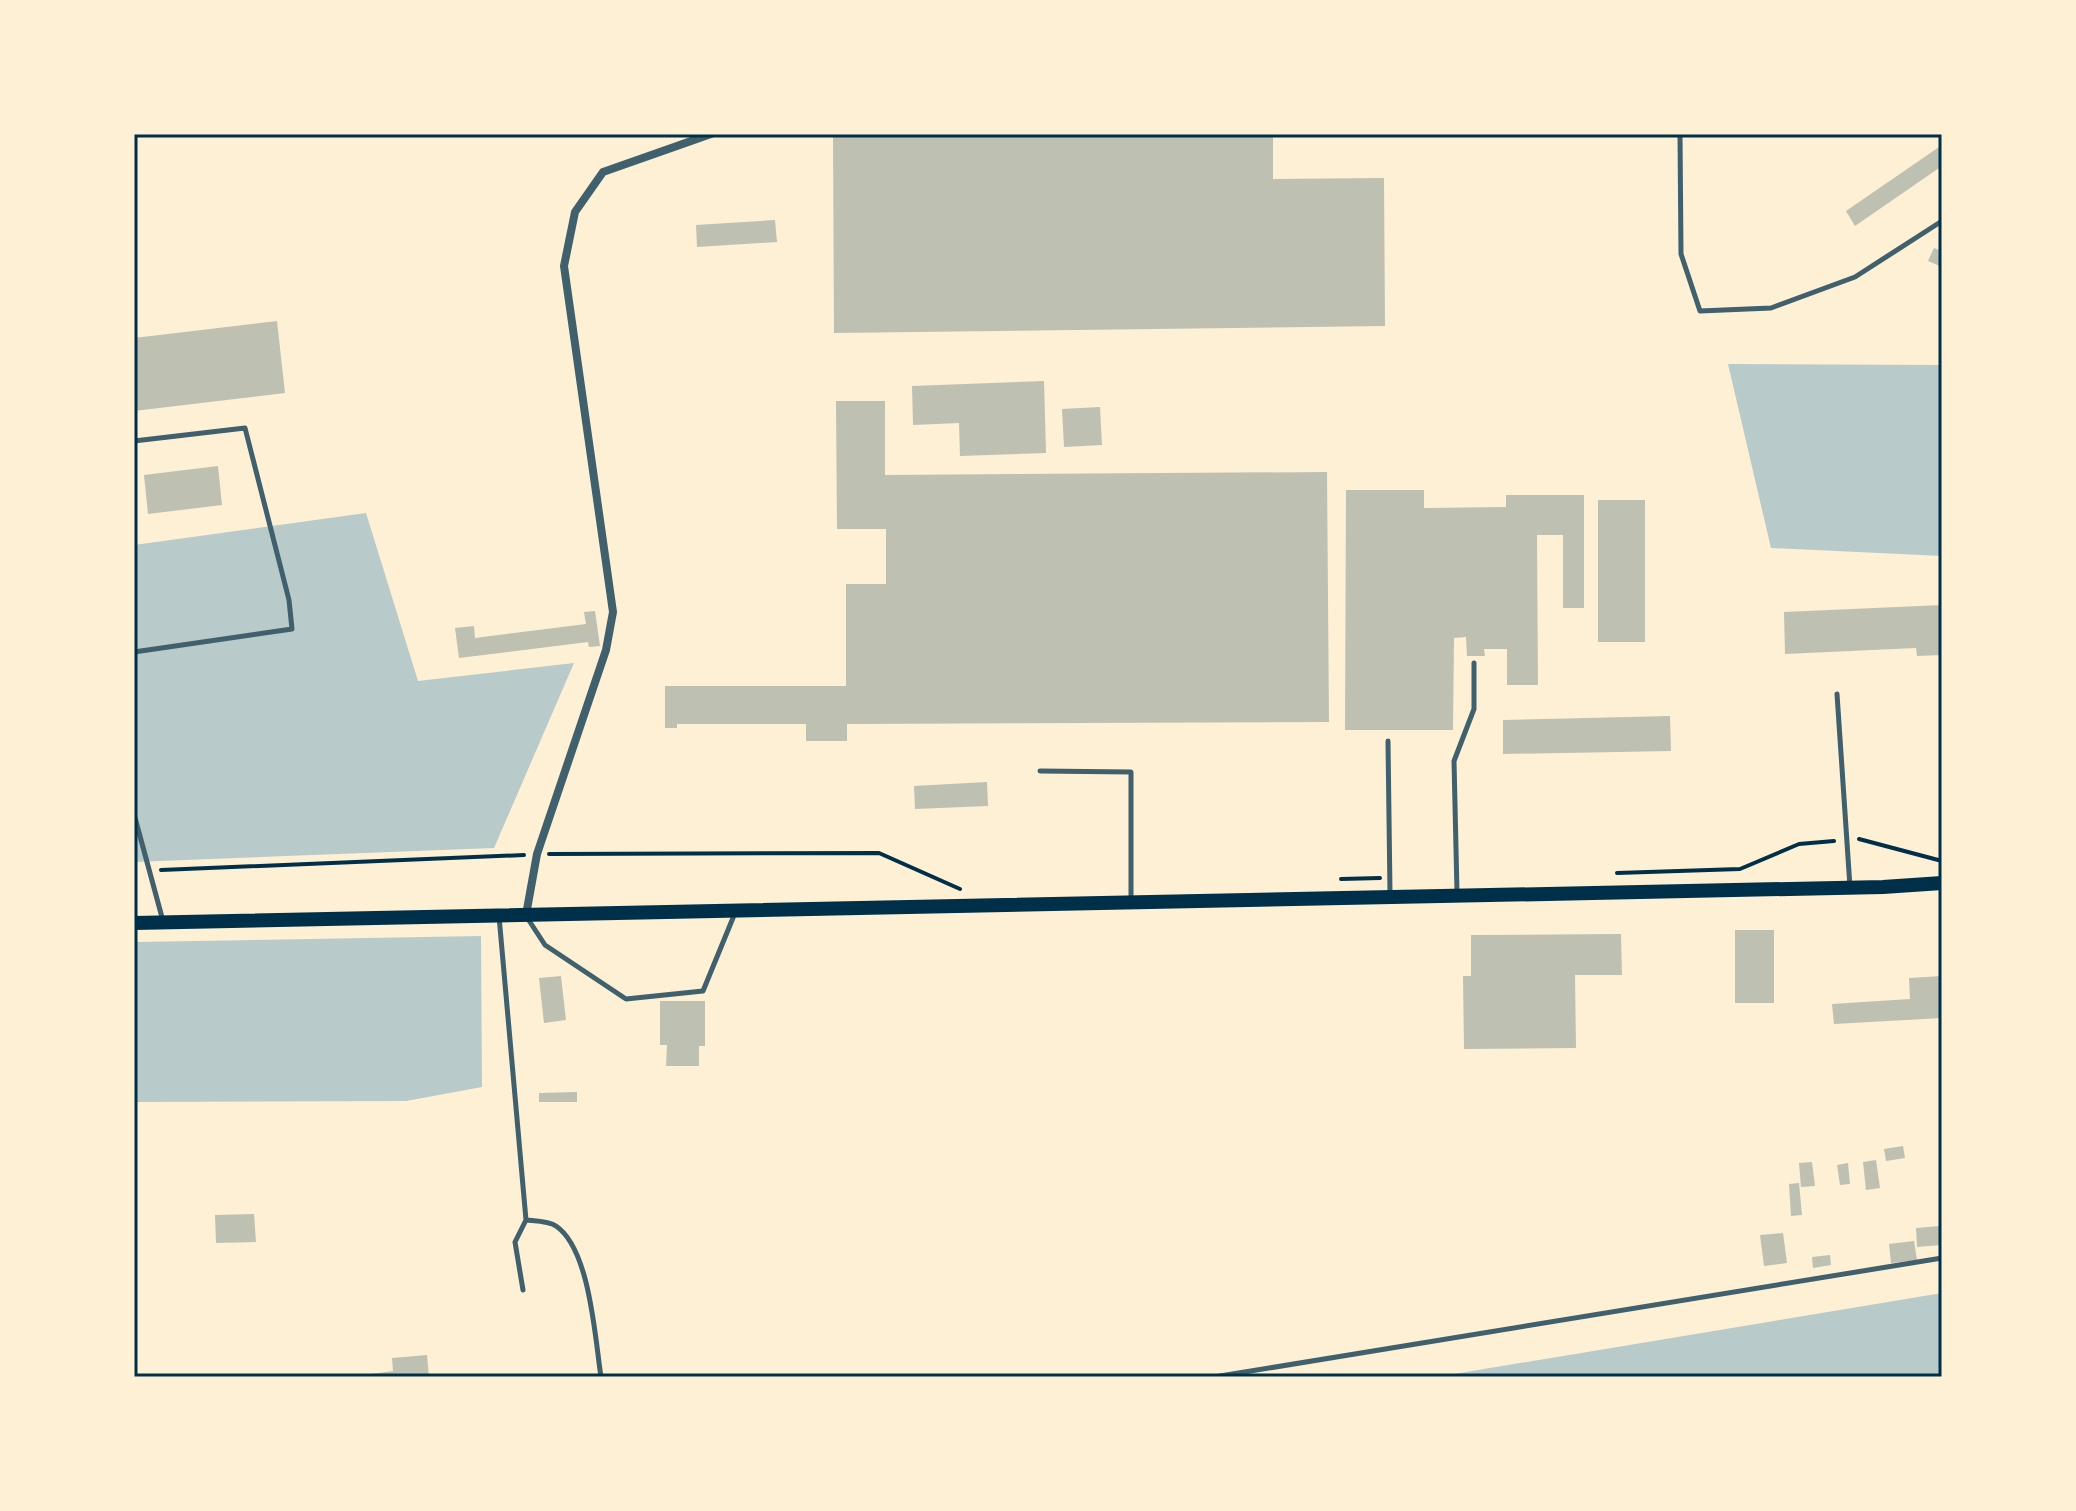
<svg xmlns="http://www.w3.org/2000/svg" width="2076" height="1511" viewBox="0 0 2076 1511" font-family="'Golos Text',sans-serif">
	<rect width="100%" height="100%" fill="#fdf0d5"/>
	<path fill="#b9caca" d="M1728 364 1942 365V556L1771 548Z
		M366 513 418 681 574 663 494 848 134 862V545Z
		M481 936 482 1087 406 1101 134 1102V942Z
		M1942 1293V1377H1436Z"/>
	<path fill="#bec0b2" d="M833 134H1273V179L1384 178 1385 326 834 333Z
		M1942 145V166L1855 226 1846 211Z
		M775 220 777 242 697 247 696 225Z
		M1934 248 1942 251V267L1928 261Z
		M277 321 285 393 134 411V338Z
		M1044 381 1046 453 960 456 959 423 913 425 912 386Z
		M836 401H885V475L1327 472 1329 722 847 724V741H806V724H677V728H665V686H846V584H886V529H837Z
		M1100 407 1102 445 1064 447 1062 409Z
		M218 466 222 505 148 514 144 475Z
		M1346 490H1424V508L1506 507V495H1584V608H1563V535H1537L1538 685H1507V649H1484L1485 656H1467L1466 637 1454 638 1453 730H1345Z
		M1598 500H1645V642H1598Z
		M1942 605V655L1917 656 1916 648 1785 654 1784 612Z
		M595 611 600 646 589 647 588 642 459 658 455 628 474 626 475 638 586 624 584 612Z
		M1670 716 1671 751 1503 754V720Z
		M987 782 988 806 915 809 914 786Z
		M1735 930H1774V1003H1735Z
		M1621 934 1622 975H1575L1576 1048 1464 1049 1463 976H1471V935Z
		M561 976 566 1020 544 1023 539 978Z
		M1942 976V1018L1834 1024 1832 1004 1910 999 1909 978Z
		M660 1001H705V1046H699V1066H666L667 1045H660Z
		M577 1092V1102H539V1093Z
		M1903 1146 1905 1158 1886 1161 1884 1149Z
		M1876 1160 1880 1188 1866 1190 1863 1162Z
		M1812 1162 1815 1186 1801 1187 1799 1163Z
		M1848 1163 1850 1184 1840 1185 1837 1165Z
		M1799 1183 1802 1215 1791 1216 1789 1184Z
		M254 1214 256 1242 216 1243 215 1215Z
		M1940 1226 1941 1245 1917 1247 1916 1228Z
		M1783 1233 1787 1263 1764 1266 1760 1235Z
		M1914 1241 1917 1260 1891 1263 1889 1244Z
		M1830 1255 1831 1265 1813 1268 1812 1257Z
		M427 1355 429 1377H349L393 1371 392 1358Z"/>
	<g fill="none" stroke-linecap="round" stroke-linejoin="round">
		<path stroke="#003049" stroke-width="4" d="M1859 839 1942 861
			M549 854 879 853 960 889
			M161 870 524 855
			M1617 873 1740 869 1799 844 1834 841
			M1341 879 1380 878"/>
		<path stroke="#3f606c" stroke-width="5" d="M1680 134 1681 254 1700 311 1771 308 1855 277 1942 221
			M134 441 245 428 289 600 292 629 134 652
			M1837 694 1850 887
			M1388 741 1390 893
			M1040 771 1131 772V899
			M134 814 163 921
			M1457 892 1454 761 1474 709V663
			M499 916 526 1220 515 1242 523 1290
			M528 919 545 945 626 999 703 991 735 913
			M526 1220C535 1221 549 1221 556 1226 590 1249 595 1338 601 1377
			M1214 1377 1942 1258"/>
		<path stroke="#3f606c" stroke-width="8" d="M526 915 537 854 606 650 613 612 564 266 575 212 603 172 711 134"/>
		<path stroke="#003049" stroke-width="14" d="M134 923 1883 887 1942 883"/>
	</g>
	<rect width="2076" height="1511" fill="none" stroke="#fdf0d5" stroke-width="272"/>
	<rect x="136" y="136" width="1804" height="1239" fill="none" stroke="#003049" stroke-width="3"/>
</svg>
